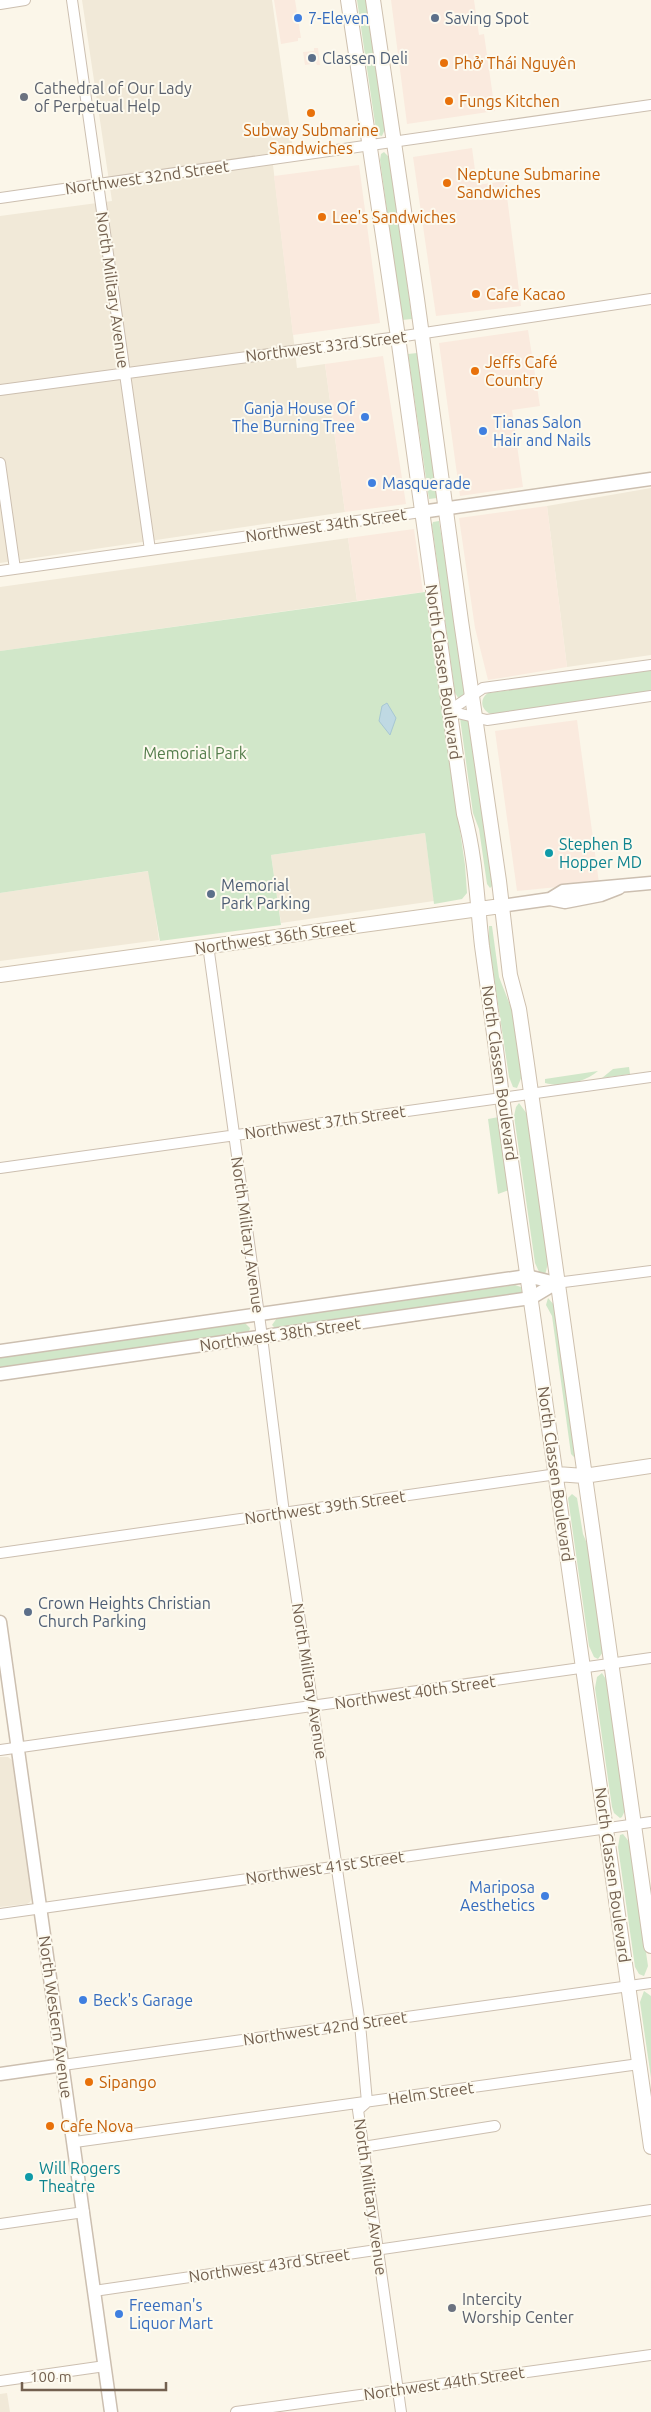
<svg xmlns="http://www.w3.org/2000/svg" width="651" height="2412" viewBox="0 0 651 2412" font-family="Ubuntu,sans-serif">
	<rect width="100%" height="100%" fill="#fbf6e9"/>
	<path fill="#f1e9d8" d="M82 0H272L294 157 273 165 297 368 325 364 345 512 0 563V216L112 201Z
		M651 488V655L567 667 547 506Z
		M348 538 357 601 0 651V587Z
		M425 833 434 901 281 923 271 855Z
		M149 871 159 940 0 961V893Z
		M0 1757H8L13 1761 32 1897 30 1902 27 1904 0 1907Z
		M7 2393 10 2412H0V2394Z"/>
	<path fill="#faeade" d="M274 0H295L301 38H298V41L281 44Z
		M391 0H474L479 35 484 34 495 111 407 124Z
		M314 48H318L320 65H317L316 63 305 65 303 52 314 51Z
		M472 148 477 185 505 181 521 306 436 316 413 157Z
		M359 165 380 323 293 335 274 176Z
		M528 330 540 406 512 410 523 487 460 496 439 343Z
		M383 356 406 504 345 512 325 364Z
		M547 506 567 667 488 680 475 628 459 518Z
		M414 529 423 592 357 601 348 538Z
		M577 720 599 883 517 891 495 731Z"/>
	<path fill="#d1e7c9" d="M357 0H367L385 129 382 136 378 135 376 130Z
		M384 152 390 158 412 319 402 320 380 160 381 154Z
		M417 353 437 493V498L429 499 408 354Z
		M439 521 466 692 465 697 459 699 455 693 432 525 433 522Z
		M425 592 465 865 467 893 462 899 434 904 425 833 271 855 281 925 160 941 148 871 0 893V651Z
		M651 670V691L491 714C481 710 479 699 488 693Z
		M460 718H468L470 723 493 885 490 888 487 884 479 829 473 813Z
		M489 926H492L499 977 512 1010 522 1076 517 1088 513 1087 509 1077 489 944Z
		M629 1067 630 1074 602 1078 613 1069Z
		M598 1071C585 1082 562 1088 545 1083V1079Z
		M519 1103 527 1114 548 1263 545 1275 540 1274 535 1263 514 1116 516 1107Z
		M499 1117 509 1190 498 1194 488 1119Z
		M515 1285 521 1287 522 1292 520 1296 277 1330 272 1325 277 1318Z
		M548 1298 555 1306 576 1455 574 1457 571 1454 552 1316 546 1305Z
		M244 1322 250 1328 248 1335 0 1369V1357Z
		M572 1494 577 1498 583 1534 588 1546 603 1652 598 1659 594 1657 589 1646 568 1498Z
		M602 1673 607 1681 626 1808 622 1817 620 1818 614 1813 612 1807 595 1688 597 1677Z
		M623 1834 630 1843 648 1966 644 1976 639 1974 635 1967 618 1847 620 1835Z
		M644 1991 651 1996V2078L640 2002Z"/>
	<path fill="#bfd9e3" stroke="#a7c7d3" d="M387 703 396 718 390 735 379 721 382 706Z"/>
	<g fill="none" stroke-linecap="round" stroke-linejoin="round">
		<g stroke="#ccbfb0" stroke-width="12">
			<path id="minor" d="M72 0 150 550
				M0 4 25 0
				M0 198 651 105
				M0 390 398 337 651 299
				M0 463 15 569
				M0 571 421 512
				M449 711 483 688 651 665
				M449 711 487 720 651 696
				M208 945 262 1337 284 1513 360 2024 367 2102 358 2110 401 2412
				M0 1168 651 1077
				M556 1283 651 1271
				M0 1553 557 1474
				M0 1750 651 1658
				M0 1914 651 1822
				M63 2065 651 1983
				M75 2142 639 2064
				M363 2147 495 2126
				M0 2224 84 2212
				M94 2291 651 2210
				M0 2381 105 2366
				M236 2412 651 2355"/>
		</g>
		<g stroke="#ccbfb0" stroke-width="15">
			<path id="tertiary" d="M421 512 651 479
				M550 899 563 891 651 883
				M501 906 550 899 565 902 601 895 619 888
				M0 1351 527 1276 556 1283
				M0 1374 531 1298 556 1283
				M0 1622 111 2412
				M0 2074 63 2065"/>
		</g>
		<g stroke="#cec0ae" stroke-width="16">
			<path id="secondary" d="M348 0 398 337 464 814C476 858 477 902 482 946 489 996 496 1047 502 1097L651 2147
				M373 0 417 299 461 621 499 881 510 975 519 1009 527 1064 651 1946
				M0 975 501 906
				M557 1474 584 1476 651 1466"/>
		</g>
		<use href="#minor" stroke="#fff" stroke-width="10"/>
		<use href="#tertiary" stroke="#fff" stroke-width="12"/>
		<use href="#secondary" stroke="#fff" stroke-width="14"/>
	</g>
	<g fill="#3f7fe0" stroke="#fdfaef" stroke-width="2">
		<circle cx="298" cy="18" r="5"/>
		<circle cx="365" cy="417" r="5"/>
		<circle cx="483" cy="431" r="5"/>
		<circle cx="372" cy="483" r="5"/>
		<circle cx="545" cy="1896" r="5"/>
		<circle cx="83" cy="2000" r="5"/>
		<circle cx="119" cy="2314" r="5"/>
	</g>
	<g fill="#5c6f8a" stroke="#fdfaef" stroke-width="2">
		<circle cx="435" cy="18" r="5"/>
		<circle cx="312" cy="58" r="5"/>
		<circle cx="211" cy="894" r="5"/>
		<circle cx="28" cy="1612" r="5"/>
	</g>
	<g fill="#e8710a" stroke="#fdfaef" stroke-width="2">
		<circle cx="444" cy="63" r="5"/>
		<circle cx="449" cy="101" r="5"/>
		<circle cx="311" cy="113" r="5"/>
		<circle cx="447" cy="183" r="5"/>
		<circle cx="322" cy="217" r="5"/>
		<circle cx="476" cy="294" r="5"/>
		<circle cx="475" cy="371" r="5"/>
		<circle cx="89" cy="2082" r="5"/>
		<circle cx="50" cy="2126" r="5"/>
	</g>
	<g fill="#6b7280" stroke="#fdfaef" stroke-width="2">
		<circle cx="24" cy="97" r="5"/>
		<circle cx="452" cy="2308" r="5"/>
	</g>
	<g fill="#0f9aa8" stroke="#fdfaef" stroke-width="2">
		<circle cx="549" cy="853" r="5"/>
		<circle cx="29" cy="2177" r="5"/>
	</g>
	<g text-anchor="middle" stroke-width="4" stroke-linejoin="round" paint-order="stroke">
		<g font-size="16" fill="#366cbe" stroke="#fdfaef" text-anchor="start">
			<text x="308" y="24">7-Eleven</text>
			<text x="355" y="414" text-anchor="end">Ganja House Of<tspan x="355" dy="18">The Burning Tree</tspan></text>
			<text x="493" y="428">Tianas Salon<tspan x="493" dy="18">Hair and Nails</tspan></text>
			<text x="382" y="489">Masquerade</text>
			<text x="535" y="1893" text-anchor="end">Mariposa<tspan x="535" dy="18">Aesthetics</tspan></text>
			<text x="93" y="2006">Beck's Garage</text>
			<text x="129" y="2311">Freeman's<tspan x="129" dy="18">Liquor Mart</tspan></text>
		</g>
		<g font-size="16" fill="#4e5e75" stroke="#fdfaef" text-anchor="start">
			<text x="445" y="24">Saving Spot</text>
			<text x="322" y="64">Classen Deli</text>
			<text x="221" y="891">Memorial<tspan x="221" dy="18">Park Parking</tspan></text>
			<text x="38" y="1609">Crown Heights Christian<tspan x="38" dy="18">Church Parking</tspan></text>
		</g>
		<g font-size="16" fill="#c56008" stroke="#fdfaef" text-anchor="start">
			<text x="454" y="69">Phở Thái Nguyên</text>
			<text x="459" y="107">Fungs Kitchen</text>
			<text x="311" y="136" text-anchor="middle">Subway Submarine<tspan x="311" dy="18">Sandwiches</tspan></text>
			<text x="457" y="180">Neptune Submarine<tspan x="457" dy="18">Sandwiches</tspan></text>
			<text x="332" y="223">Lee's Sandwiches</text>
			<text x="486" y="300">Cafe Kacao</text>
			<text x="485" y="368">Jeffs Café<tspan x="485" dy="18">Country</tspan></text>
			<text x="99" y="2088">Sipango</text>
			<text x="60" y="2132">Cafe Nova</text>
		</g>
		<g font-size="16" fill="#5b616d" stroke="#fdfaef" text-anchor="start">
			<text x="34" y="94">Cathedral of Our Lady<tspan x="34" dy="18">of Perpetual Help</tspan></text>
			<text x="462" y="2305">Intercity<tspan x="462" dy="18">Worship Center</tspan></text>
		</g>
		<g font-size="16" fill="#73604f" stroke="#fdfaef">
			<text transform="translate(147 177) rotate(-8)" y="6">Northwest 32nd Street</text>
			<text transform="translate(113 290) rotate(82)" y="6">North Military Avenue</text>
			<text transform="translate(326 346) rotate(-7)" y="6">Northwest 33rd Street</text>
			<text transform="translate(326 525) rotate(-8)" y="6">Northwest 34th Street</text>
			<text transform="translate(444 672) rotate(82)" y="6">North Classen Boulevard</text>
			<text transform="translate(275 937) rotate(-8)" y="6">Northwest 36th Street</text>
			<text transform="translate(500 1073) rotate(82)" y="6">North Classen Boulevard</text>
			<text transform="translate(325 1122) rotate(-8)" y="6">Northwest 37th Street</text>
			<text transform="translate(248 1235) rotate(82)" y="6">North Military Avenue</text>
			<text transform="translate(280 1334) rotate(-8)" y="6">Northwest 38th Street</text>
			<text transform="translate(556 1474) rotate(82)" y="6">North Classen Boulevard</text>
			<text transform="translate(325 1507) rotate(-8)" y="6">Northwest 39th Street</text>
			<text transform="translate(310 1681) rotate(81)" y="6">North Military Avenue</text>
			<text transform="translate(415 1692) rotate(-8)" y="6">Northwest 40th Street</text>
			<text transform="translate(325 1867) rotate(-8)" y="6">Northwest 41st Street</text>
			<text transform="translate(613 1875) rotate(82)" y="6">North Classen Boulevard</text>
			<text transform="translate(56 2017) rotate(82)" y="6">North Western Avenue</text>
			<text transform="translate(325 2028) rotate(-8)" y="6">Northwest 42nd Street</text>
			<text transform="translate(431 2093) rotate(-8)" y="6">Helm Street</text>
			<text transform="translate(371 2197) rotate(82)" y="6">North Military Avenue</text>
			<text transform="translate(269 2265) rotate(-8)" y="6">Northwest 43rd Street</text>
			<text transform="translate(444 2383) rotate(-8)" y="6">Northwest 44th Street</text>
		</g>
		<g font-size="16" fill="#547d4b" stroke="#fdfaef">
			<text x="195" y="759">Memorial Park</text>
		</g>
		<g font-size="16" fill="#0d838f" stroke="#fdfaef" text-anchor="start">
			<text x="559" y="850">Stephen B<tspan x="559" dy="18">Hopper MD</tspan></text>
			<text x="39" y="2174">Will Rogers<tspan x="39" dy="18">Theatre</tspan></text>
		</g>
	</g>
	<path d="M22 2382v8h144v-8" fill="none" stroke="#73604f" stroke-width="2.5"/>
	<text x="30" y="2382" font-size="15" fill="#73604f" stroke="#fdfaef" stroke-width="4" paint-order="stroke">100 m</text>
</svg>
